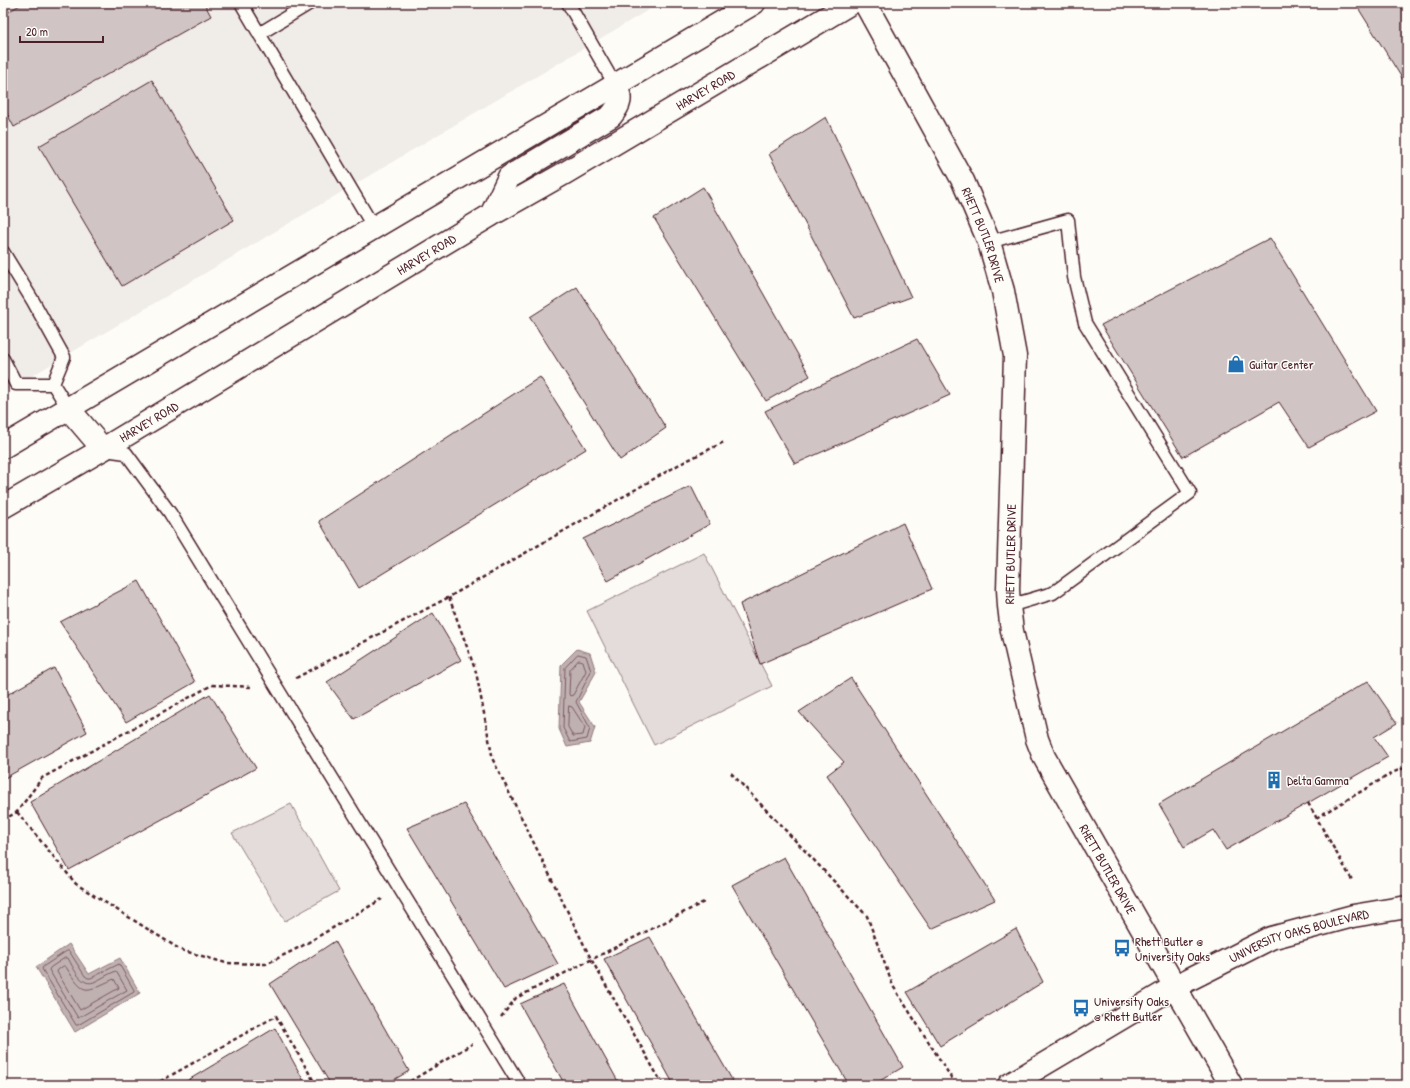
<svg xmlns="http://www.w3.org/2000/svg" width="1410" height="1088" viewBox="0 0 1410 1088" font-family="'Patrick Hand',sans-serif">
	<rect width="100%" height="100%" fill="#fdfcf7"/>
	<filter id="ink" filterUnits="userSpaceOnUse"><feTurbulence type="fractalNoise" baseFrequency=".025" numOctaves="2"/><feDisplacementMap in="SourceGraphic" scale="8" xChannelSelector="R" yChannelSelector="G"/><feConvolveMatrix kernelMatrix="1 2 1 2 8 2 1 2 1" color-interpolation-filters="sRGB"/></filter>
	<g filter="url(#ink)">
		<path fill="#f0ece8" d="M3 3H660L3 393Z"/>
		<path fill="#e3dcda" stroke="#967e82" d="M704 553 772 686 654 745 587 611Z
			M291 804 339 891 285 921 232 833Z"/>
		<path fill="#c0b1b1" stroke="#91777b" d="M577 649 590 653 596 672 579 702 595 727 590 743 567 747 559 729 561 665Z
			M69 944 89 974 120 958 140 993 75 1032 36 967Z"/>
		<g fill="none" stroke-linecap="round" stroke-linejoin="round">
			<path stroke="#795961" stroke-width="1" d="M578 654 586 656 591 671 576 702 590 728 587 739 570 742 563 728 565 668Z
				M579 660 583 661 586 671 573 695 570 696 569 694 570 670Z
				M569 706 572 707 585 727 583 735 573 736 568 727Z
				M67 951H69L85 976 88 978H91L119 964 134 990V992L78 1025H76L42 969 43 967Z
				M65 958H68C73 967 81 987 94 982 101 979 108 974 116 971L127 990 78 1018 49 970 50 968Z
				M64 966 66 967C85 997 84 992 114 979L119 988 80 1010 57 972 58 970Z"/>
		</g>
		<path fill="#d0c5c4" stroke="#4a1f2b" d="M23 3H204L211 16 14 127 3 106V15Z
			M1355 3H1407V86Z
			M152 80 234 220 122 286 39 146Z
			M826 117 911 297 854 318 769 154Z
			M703 187 810 376 766 401 654 218Z
			M1270 238 1376 411 1309 447 1279 402 1183 457 1101 325Z
			M577 287 666 428 620 460 530 317Z
			M917 339 950 395 795 464 765 411Z
			M540 377 586 449 359 588 319 521Z
			M691 486 710 524 608 581 583 539Z
			M903 523 932 589 760 664 740 604Z
			M139 581 195 682 126 722 60 622Z
			M433 613 461 660 354 719 327 682Z
			M54 668 87 732 3 779V697Z
			M851 678 995 900 931 929 827 775 844 762 799 712Z
			M1368 681 1397 723 1374 737 1388 757 1226 850 1213 830 1184 847 1159 804Z
			M210 694 256 768 69 870 30 802Z
			M464 804 558 964 504 989 407 828Z
			M784 857 903 1067 873 1085H849L732 885Z
			M1016 929 1043 982 940 1046 907 992Z
			M650 937 735 1085H674L604 959Z
			M335 941 409 1071 385 1085H331L270 984Z
			M564 984 620 1085H565L520 1004Z
			M275 1028 306 1085H180Z
			M452 1079 455 1085H442Z"/>
		<g fill="none" stroke-linecap="round" stroke-linejoin="round">
			<g stroke="#4a1f2b" stroke-width="15">
				<path id="service" d="M241 3 374 228
					M568 3 615 85
					M259 34 310 3
					M989 242 1068 220 1074 277 1085 323 1190 493 1053 593 1009 606
					M3 252 33 301 64 357 53 384
					M3 359 16 384H53
					M53 384 68 408
					M105 450 126 453 170 513 520 1085"/>
			</g>
			<g stroke="#4a1f2b" stroke-width="25">
				<g id="minor">
					<path id="s1" d="M865 3 963 181 989 242 1003 291 1015 356 1008 589 1009 606 1012 631 1037 739 1044 757 1231 1085"/>
					<path id="s2" d="M1009 1085 1174 987 1271 938 1353 916 1407 907"/>
				</g>
			</g>
			<g stroke="#4a1f2b" stroke-width="25">
				<g id="secondary">
					<path d="M491 215 509 177 611 116C620 105 623 98 615 85"/>
					<path d="M68 408 103 449"/>
					<path d="M3 447 754 3"/>
					<path id="s3" d="M3 507 103 449 491 215 565 173 851 3"/>
				</g>
			</g>
			<path stroke="#4a1f2b" stroke-width="2.5" stroke-dasharray="4 3" stroke-linecap="butt" d="M296 678 449 597
				M731 773 867 916 893 986 956 1085
				M1308 803 1352 880
				M17 812 76 884 181 950 226 963 266 964 302 946 382 899
				M1316 818 1394 772 1407 767
				M3 820 17 812 42 778 212 685 253 687
				M501 1017 516 998 706 901
				M154 1085 276 1016 316 1085
				M404 1085 472 1044
				M663 1085 591 959 493 760 476 672 449 597 678 465 724 442"/>
			<use href="#service" stroke="#fdfcf7" stroke-width="12"/>
			<use href="#minor" stroke="#fdfcf7" stroke-width="22"/>
			<use href="#secondary" stroke="#fdfcf7" stroke-width="22"/>
		</g>
	</g>
	<defs>
		<g id="shop-bare" transform="scale(1.38)"><path d="M-5-2.5h2.3a2.7 3.5 0 0 1 5.4 0H5L5.5 6h-11ZM-1.5-2.5h3a1.5 2.3 0 0 0-3 0Z" fill="#1f6fb2" stroke="#fdfcf7" stroke-width="2.5" paint-order="stroke"/></g>
		<g id="building-bare" transform="scale(1.38)"><path d="M-4-6H4V6H1V3H-1V6H-4ZM-2.5-4.3h1.7v1.8h-1.7ZM.8-4.3h1.7v1.8H.8ZM-2.5-1h1.7V.8h-1.7ZM.8-1h1.7V.8H.8Z" fill="#1f6fb2" stroke="#fdfcf7" stroke-width="2.5" paint-order="stroke"/></g>
		<g id="bus-bare" transform="scale(1.38)"><path d="M-5-6H5V4H4V6H2V4H-2V6H-4V4H-5ZM-3.5-4V0h7V-4ZM-3.5 1.2v1.5H-2V1.2ZM2 1.2v1.5H3.5V1.2Z" fill="#1f6fb2" stroke="#fdfcf7" stroke-width="2.5" paint-order="stroke"/></g>
	</defs>
	<g fill-rule="evenodd">
		<use href="#shop-bare" x="1236" y="364"/>
		<use href="#building-bare" x="1274" y="780"/>
		<use href="#bus-bare" x="1122" y="948"/>
		<use href="#bus-bare" x="1081" y="1008"/>
	</g>
	<g text-anchor="middle" stroke-width="3" stroke-linejoin="round" paint-order="stroke">
		<g font-size="13" fill="#4a1f2b" stroke="#fdfcf7">
			<text dy="5" stroke="none"><textPath href="#s3" startOffset="817">HARVEY ROAD</textPath></text>
			<text dy="5" stroke="none"><textPath href="#s1" startOffset="261">RHETT BUTLER DRIVE</textPath></text>
			<text dy="5" stroke="none"><textPath href="#s3" startOffset="493">HARVEY ROAD</textPath></text>
			<text dy="5" stroke="none"><textPath href="#s3" startOffset="169">HARVEY ROAD</textPath></text>
			<text transform="translate(1010 554) rotate(-89)" y="5">RHETT BUTLER DRIVE</text>
			<text dy="5" stroke="none"><textPath href="#s1" startOffset="921">RHETT BUTLER DRIVE</textPath></text>
			<text dy="5" stroke="none"><textPath href="#s2" startOffset="328">UNIVERSITY OAKS BOULEVARD</textPath></text>
		</g>
		<g font-size="13" fill="#4a1f2b" stroke="#fdfcf7" text-anchor="start">
			<text x="1249" y="369">Guitar Center</text>
			<text x="1287" y="785">Delta Gamma</text>
			<text x="1135" y="946">Rhett Butler @<tspan x="1135" dy="15">University Oaks</tspan></text>
			<text x="1094" y="1006">University Oaks<tspan x="1094" dy="15">@ Rhett Butler</tspan></text>
		</g>
	</g>
	<rect width="1410" height="1088" fill="none" stroke="#fdfcf7" stroke-width="16"/>
	<rect x="8" y="8" width="1394" height="1072" fill="none" stroke="#4a1f2b" stroke-width="1.5" filter="url(#ink)"/>
	<path d="M20 36v6h83v-6" fill="none" stroke="#4a1f2b" stroke-width="2"/>
	<text x="26" y="36" font-size="12" fill="#4a1f2b" stroke="#fdfcf7" stroke-width="3" paint-order="stroke">20 m</text>
</svg>
